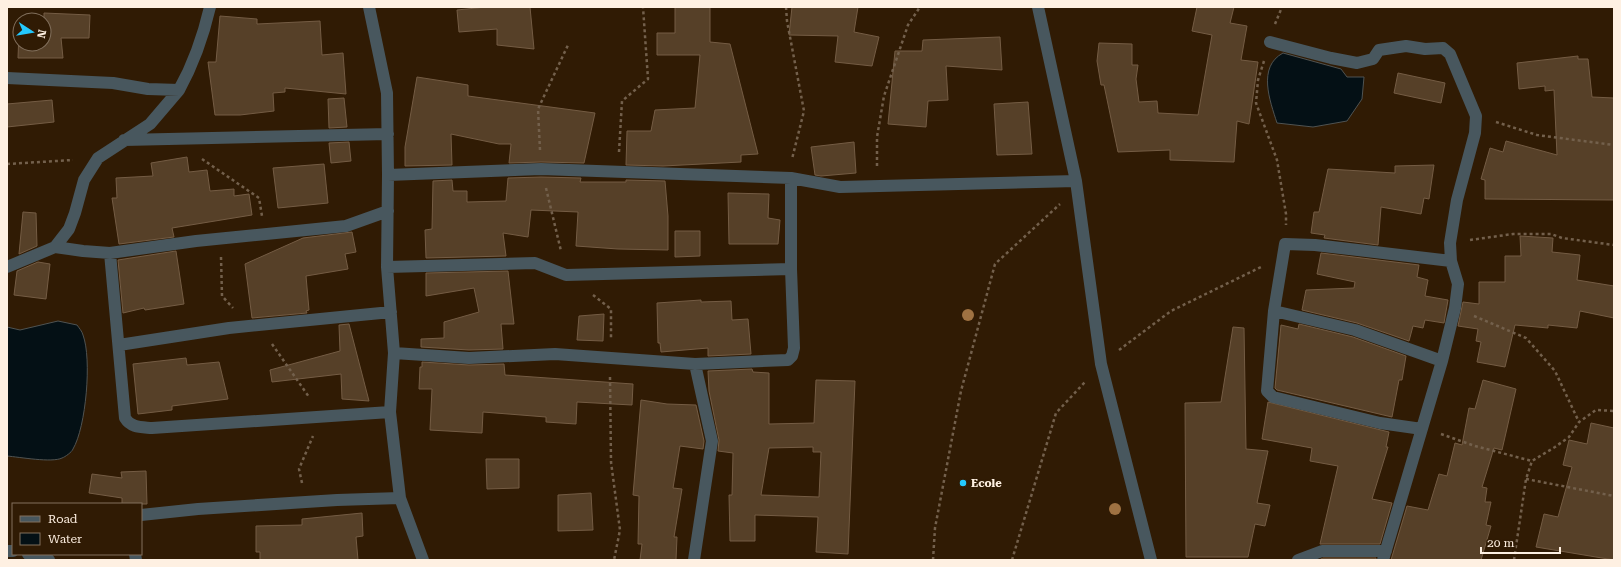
<svg xmlns="http://www.w3.org/2000/svg" width="1621" height="567" viewBox="0 0 1621 567" font-family="'Roboto Serif',serif">
	<rect width="100%" height="100%" fill="#301b04"/>
	<path fill="#041015" stroke="#4f5352" d="M1283 53 1341 69 1347 77H1364L1362 99 1347 121 1313 127 1277 123C1270 101 1257 67 1283 53Z
		M58 321 77 325C79 328 82 331 83 335 92 359 86 427 73 449 72 452 65 457 62 458 52 463 19 457 7 456V327L20 330Z"/>
	<path fill="#564028" stroke="#745c44" fill-rule="evenodd" d="M486 7H530L534 49 497 45V29L459 32 457 10Z
		M675 7H710V42L730 44 758 154 741 155V162L663 166 626 165 627 131H651L655 110 695 108 700 55H657V33H675Z
		M792 7H858L854 32 879 37 872 66 835 62 838 36 789 35Z
		M1197 7H1234L1230 23 1247 26 1241 60 1258 62 1249 124 1237 121 1234 162 1170 160V150L1118 152 1104 85H1101L1097 61 1099 43 1132 44V65H1138L1136 79 1139 102 1157 101 1158 113 1198 115 1212 35 1192 31Z
		M44 13 90 15 89 38H61L63 58H18L19 32H20V44H44Z
		M220 16 257 19V24L320 21 322 55 343 53 346 94 285 88V92L273 93 274 111 240 115H215L208 62H216Z
		M1000 37 1002 70 946 66 948 100 928 101 926 127 888 124 895 51H922L923 40Z
		M1578 56V59H1588L1592 97 1614 98V200L1485 199V180L1481 179 1490 148 1503 152 1506 141 1557 155 1554 90 1545 91V86L1519 89 1517 63Z
		M1398 73 1445 83 1441 103 1394 93Z
		M417 77 468 85V96L595 113 584 163 541 162 509 163 511 144H499L451 134 452 165 405 166V147Z
		M344 98 347 127 329 128 328 99Z
		M52 100 54 122 7 127V104Z
		M1028 102 1032 154 997 155 994 104Z
		M349 142 351 161 331 163 329 143Z
		M854 142 856 173 821 176 815 175 811 147Z
		M187 157 189 172 207 170 210 191 234 189V196L249 194 252 215 172 228 174 237 119 244 112 198H117L116 178 153 176 151 163Z
		M324 164 328 203 278 208 273 168Z
		M1434 165 1429 199 1424 198 1421 214 1381 207 1378 245 1324 238 1325 235 1311 233 1314 212H1319L1328 169 1395 173V166Z
		M541 177 581 178 580 182H626V180L665 181 668 216V250L618 249 576 246 578 212 531 210 528 237 503 233 506 256 426 258 425 230 432 229 433 181 452 180 453 191H467V202L506 201 508 178Z
		M728 193 769 194 768 218 780 220 778 244H729Z
		M23 212 36 213 37 246 19 254Z
		M675 231H700V256L675 257Z
		M352 232 356 252 345 254 348 269 306 276 309 310 306 311 307 313 252 318 245 264 303 238Z
		M1520 236 1553 238 1552 252 1580 255 1577 280 1614 286V318L1580 311 1577 328 1548 325V328L1515 325 1505 367 1477 362 1481 342 1476 341 1478 329 1458 326 1463 302 1479 304V282H1505V256H1521Z
		M176 251 184 304 145 310 144 308 123 313 118 260Z
		M1321 253 1419 265 1417 277 1428 280 1425 296 1448 300 1444 323 1425 320 1423 328 1413 326 1409 341 1357 323 1302 310 1306 290 1354 288 1355 282 1317 274Z
		M38 262 50 264 46 299 14 295 17 271Z
		M508 271 514 324H501L503 349 469 350 421 347V339L444 338V322L479 312 474 288 426 296V273Z
		M701 300V302L731 301 732 320 748 319 751 354 708 356V348L661 352 660 343H658L657 303Z
		M604 314 603 341 577 340 579 316Z
		M349 324 369 401 342 399 341 374 272 382 270 370 340 351 339 325Z
		M1299 324 1353 337 1406 356 1402 380H1399L1392 417 1277 390 1275 388 1281 325 1298 329Z
		M1233 327 1244 328 1246 449 1268 451 1257 503 1270 505 1265 526 1255 524 1248 557H1186L1185 403 1221 402Z
		M186 358 187 365 219 362 228 399 172 406V410L138 414 133 364Z
		M422 362 469 365 504 364 505 375 633 384 632 405 577 402 576 424 546 422V417L483 412 482 433 430 430 432 389H419L420 367H422Z
		M752 369 753 372 769 373V424L814 423 816 380 855 381 848 554 816 552 818 517 755 515V541H730L729 495H732L733 453 718 451 719 440 709 391 708 371ZM813 447V452H821L819 497 761 495 769 448Z
		M1483 380 1516 389 1502 450 1494 448 1482 487 1487 488 1485 502H1491L1486 525 1491 526 1481 560H1391L1407 506 1428 510 1439 474 1447 476 1455 443 1462 445 1469 408 1475 409Z
		M641 400 667 404 696 405 704 441 703 449 680 446 673 488 682 489 674 537H677L676 560H640L642 544H638L639 496 633 495Z
		M1268 402 1389 432 1386 447H1388L1372 499 1392 503 1380 544H1320L1338 466 1310 461 1312 448 1262 439Z
		M1591 423 1614 428V560L1536 547 1544 514 1558 517 1572 467 1563 465 1569 440 1587 444Z
		M486 459H519V488L487 489Z
		M146 471 147 504H122V498L89 493 92 474 122 478 121 472Z
		M591 493 593 530 558 531V495Z
		M362 513 363 536 356 537 358 560H260V552H256V526L302 525V519Z
		M1323 558H1376V560H1319Z"/>
	<g fill="none" stroke-linecap="round" stroke-linejoin="round">
		<path stroke="#73604c" stroke-width="2.5" stroke-dasharray="3 3" stroke-linecap="butt" d="M786 7 787 21 804 111 792 159
			M1275 24 1282 7
			M1264 61 1258 80 1256 103 1277 160 1286 214V225
			M1496 122 1537 135 1614 145
			M540 150 538 109 568 45
			M619 152 622 101 648 79 643 7
			M202 159 259 198 262 216
			M7 164 73 160
			M877 166V137L884 96 908 25 920 7
			M546 188 561 251
			M1470 240 1513 234H1551L1562 238 1614 245
			M221 257 222 296 233 308
			M593 295 611 309V338
			M1474 316 1526 338 1555 371 1579 422
			M272 344 309 397
			M1119 350 1171 311 1261 267
			M610 377 611 462 620 530 614 560
			M1441 434 1475 446 1532 461 1555 447 1569 437 1579 422 1596 410 1614 411
			M1526 479 1614 496
			M302 483 299 469 313 436
			M933 560 935 528 961 391 995 264 1060 204
			M1012 560 1056 413 1085 382
			M1514 560 1526 479 1532 461"/>
		<path stroke="#48575e" stroke-width="12" d="M369 7 387 93 388 175 387 267 394 353 390 412 400 498 423 560
			M1038 7 1076 181 1101 364 1151 560
			M1270 42 1331 58 1357 63 1373 59 1379 50 1406 46 1425 49 1443 48 1450 54 1476 116 1475 133 1457 200 1450 243 1451 261 1458 284 1455 308 1442 361 1383 560
			M7 78 113 83 148 89 179 90C194 63 203 37 210 7
			M124 140 388 134
			M388 175 541 169 791 178 840 187 1076 181
			M55 247 83 251 110 253 196 241 346 226 388 211
			M110 253 125 418C131 428 141 427 152 428L390 412
			M7 267 55 247 69 229 75 213 84 180 98 158 150 124 179 90
			M387 267 535 263 566 275 791 269V178
			M1274 311 1355 330 1442 361
			M119 345 229 328 391 312
			M394 353 469 358 555 354 695 364
			M1422 429 1380 423 1273 397 1267 391 1274 311 1285 244 1315 245 1451 261
			M141 515 198 509 337 500 400 498
			M7 551H13
			M28 554 49 560
			M135 554 136 560
			M694 560 712 441 695 364 788 360 792 356 794 348 791 269
			M1298 560 1322 551H1386"/>
	</g>
	<g fill="#9f7242">
		<circle cx="968" cy="315" r="6"/>
		<circle cx="1115" cy="509" r="6"/>
	</g>
	<circle fill="#24c9fe" stroke="#301b04" stroke-width="1.5" cx="963" cy="483" r="4"/>
	<g text-anchor="middle" stroke-width="3" stroke-linejoin="round" paint-order="stroke">
		<g font-size="11" font-weight="bold" fill="#fef0e2" stroke="#301b04" text-anchor="start">
			<text x="971" y="487">Ecole</text>
		</g>
	</g>
	<rect width="1621" height="567" fill="none" stroke="#fef0e2" stroke-width="16"/>
	<rect x="12" y="503" width="130" height="52" fill="#301b04" stroke="#82705d"/>
	<rect x="20" y="516" width="20" height="6" fill="#48575e" stroke="#82705d"/>
	<text x="48" y="523" font-size="12" fill="#fef0e2">Road</text>
	<rect x="20" y="533" width="20" height="12" fill="#041015" stroke="#82705d"/>
	<text x="48" y="543" font-size="12" fill="#fef0e2">Water</text>
	<g transform="translate(32 32) rotate(102)"><circle r="19" fill="#301b04" stroke="#82705d"/>
	<path d="M0-3L7 15L0 10L-7 15Z" fill="#24c9fe"/>
	<text y="-6" font-size="11" font-weight="bold" text-anchor="middle" fill="#fef0e2">N</text>
	</g>
	<path d="M1481 547v6h79v-6" fill="none" stroke="#fef0e2" stroke-width="2"/>
	<text x="1487" y="547" font-size="12" fill="#fef0e2" stroke="#301b04" stroke-width="3" paint-order="stroke">20 m</text>
</svg>
